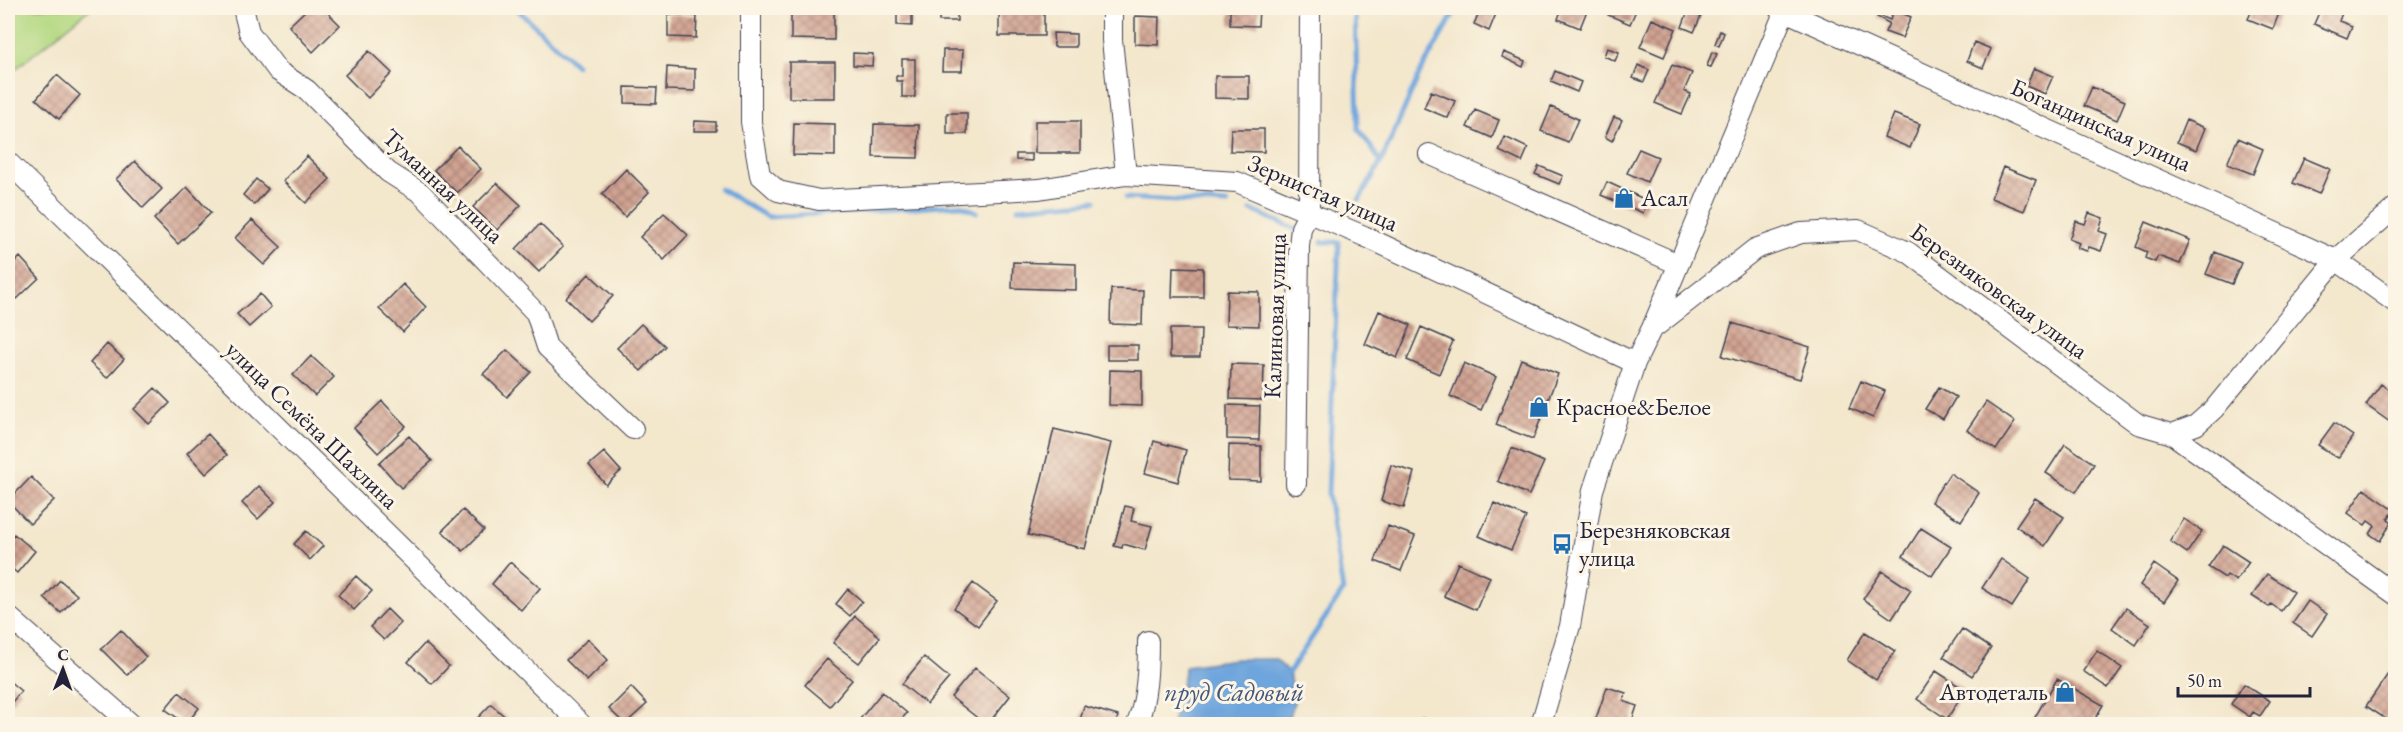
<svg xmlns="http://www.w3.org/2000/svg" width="2403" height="732" viewBox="0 0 2403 732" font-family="'EB Garamond',serif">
	<defs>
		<pattern id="building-cross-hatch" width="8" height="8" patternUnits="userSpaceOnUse" patternTransform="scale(1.5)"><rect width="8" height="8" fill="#d1a392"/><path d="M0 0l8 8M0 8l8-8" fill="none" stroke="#a98478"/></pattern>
	</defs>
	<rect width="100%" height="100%" fill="#fcf5e5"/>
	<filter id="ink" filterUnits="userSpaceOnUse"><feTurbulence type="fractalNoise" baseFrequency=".0167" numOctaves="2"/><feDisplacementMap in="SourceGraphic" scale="12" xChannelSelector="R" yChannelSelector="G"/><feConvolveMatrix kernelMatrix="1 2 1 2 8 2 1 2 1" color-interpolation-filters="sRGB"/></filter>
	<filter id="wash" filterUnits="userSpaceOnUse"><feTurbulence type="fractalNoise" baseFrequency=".008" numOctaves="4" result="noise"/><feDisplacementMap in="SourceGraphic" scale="24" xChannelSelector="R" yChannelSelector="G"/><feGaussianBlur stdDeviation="1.35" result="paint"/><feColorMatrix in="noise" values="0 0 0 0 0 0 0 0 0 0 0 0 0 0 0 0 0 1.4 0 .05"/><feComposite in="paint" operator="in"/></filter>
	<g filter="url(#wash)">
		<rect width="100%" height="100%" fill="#f3e7cc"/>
		<path fill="#b3d881" stroke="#6a7d5e" stroke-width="1.5" d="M8 8H91L8 75Z"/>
		<path fill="#6ea5dd" stroke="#48648c" stroke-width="1.5" d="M1235 659H1275L1289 672 1294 703 1286 724H1173C1173 711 1179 711 1181 701 1184 688 1180 678 1186 666Z"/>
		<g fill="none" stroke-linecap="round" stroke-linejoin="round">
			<path stroke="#6ea5dd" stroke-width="5" d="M516 8 576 65
				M1355 8 1358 128 1381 162 1359 200
				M1381 162 1420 73 1457 8
				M720 189 768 217 960 205 977 212
				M1126 198 1228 204
				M1018 208 1095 201
				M1251 210 1295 229
				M1289 672 1343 591 1328 493 1339 242H1322"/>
		</g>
		<g id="blocks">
			<path fill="url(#building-cross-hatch)" d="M308 8H323L340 25 313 52 289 26Z
				M791 8H834V40L791 39Z
				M897 8H912V26L897 25Z
				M940 8H957V21H939Z
				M999 8H1044V36H999Z
				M1230 8H1259L1258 26 1230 25Z
				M1481 8 1497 11 1489 31 1474 24Z
				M1562 8H1588L1580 28 1558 19Z
				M1612 8H1637L1630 24 1608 15Z
				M2253 8H2281L2273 29 2248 19Z
				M2321 8H2330L2342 13 2339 21 2352 26 2347 38 2314 24Z
				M1894 10 1911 17 1902 38 1885 32 1889 23 1877 17 1878 15 1890 20Z
				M1688 11 1701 16 1694 32 1682 27Z
				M668 14 697 16 696 38 668 37Z
				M1135 16 1159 17 1158 45 1135 44Z
				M1652 19 1676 29 1664 57 1640 47Z
				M1720 31 1724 33 1719 46 1715 44Z
				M1053 33 1076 34V47H1054Z
				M1974 42 1991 49 1983 68 1967 61Z
				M1607 48 1619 52 1615 61 1604 56Z
				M943 50H963L962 71H942Z
				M369 51 392 73 368 98 345 75Z
				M1504 52 1525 61 1523 67 1502 57Z
				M1712 52 1717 54 1711 67 1707 66Z
				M853 53 873 54 872 66 853 65Z
				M902 59H915V97H902V81H896V76H902Z
				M789 62H835V98H789Z
				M1638 65 1649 70 1644 82 1633 78Z
				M1672 65 1692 73 1684 91 1691 94 1682 114 1655 103Z
				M667 67 695 69V91L666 90Z
				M2034 68 2053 76 2045 94 2026 86Z
				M1555 71 1581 82 1577 92 1551 81Z
				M57 75 80 95 59 119 36 99Z
				M1215 76H1249V99L1215 98Z
				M625 87 657 88 656 104 625 103Z
				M2092 87 2125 101 2117 120 2084 106Z
				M1431 91 1455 101 1448 118 1424 108Z
				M1551 107 1578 119 1568 142 1541 131Z
				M1475 110 1499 120 1492 138 1467 127Z
				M947 113H967V134H947Z
				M1894 114 1920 124 1910 148 1884 137Z
				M1614 117 1622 120 1612 141 1605 137Z
				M2186 120 2205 128 2196 150 2177 142Z
				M695 121 716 122V131H694Z
				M1035 121H1080V153H1035Z
				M794 123 835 124V156L793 155Z
				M874 124 919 125 918 158 873 157Z
				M1231 129H1264V152L1230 151Z
				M1505 137 1528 148 1522 162 1499 151Z
				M2238 138 2263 149 2253 174 2227 164Z
				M458 146 481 169 457 193 434 170Z
				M1639 149 1658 157 1647 182 1627 173Z
				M1016 154H1032V161L1016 160Z
				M307 156 330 179 306 203 283 181Z
				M2304 158 2330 169 2319 194 2293 183Z
				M135 161 162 189 143 208 116 179Z
				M1539 166 1563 176 1559 184 1535 174Z
				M2003 167 2036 180 2024 211 1991 198Z
				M626 169 649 192 625 217 602 194Z
				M256 179 268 189 254 205 243 195Z
				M1607 182 1648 201 1643 213 1601 195Z
				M497 183 521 205 497 230 473 207Z
				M187 187 211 213 178 244 154 219Z
				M664 213 688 235 664 260 640 237Z
				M2089 213 2103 218 2099 231 2107 234 2101 251 2089 247 2087 251 2077 248 2079 243 2069 239 2076 221 2085 224Z
				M252 220 281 247 264 265 235 238Z
				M2146 222 2190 240 2180 264 2158 256 2155 262 2145 258 2147 252 2136 247Z
				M540 224 563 247 539 272 516 249Z
				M2215 252 2241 263 2232 284 2206 274Z
				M20 257 39 278 17 299 8 288V269Z
				M1013 262 1076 264V290L1012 288Z
				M1173 267 1203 268V297H1172Z
				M589 274 613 296 589 321 566 298Z
				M403 284 426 307 403 332 379 309Z
				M1111 289 1143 290 1142 325 1110 324Z
				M1227 291 1259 292V326L1226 325Z
				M260 294 271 307 249 327 237 314Z
				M1379 311 1411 325 1397 358 1365 344Z
				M1732 323 1810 347 1800 379 1722 356Z
				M641 324 665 346 641 371 617 348Z
				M1421 327 1453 341 1439 374 1407 360Z
				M1170 329H1201L1200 357H1170Z
				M107 344 124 359 107 378 90 363Z
				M1107 345H1138V360H1107Z
				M507 350 531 372 507 397 483 374Z
				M311 356 334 377 315 396 293 375Z
				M1521 359 1558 374 1533 439 1496 425Z
				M1464 363 1496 377 1481 410 1450 396Z
				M1231 364 1264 365 1263 400 1230 399Z
				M1110 370 1142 371V406L1109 405Z
				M1861 381 1885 391 1873 418 1849 408Z
				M2381 384 2396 395V414L2390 422 2366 405Z
				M1939 387 1956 397 1943 419 1925 409Z
				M155 388 170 403 149 424 134 409Z
				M382 401 406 426 378 453 354 428Z
				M1986 402 2015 422 1996 450 1967 430Z
				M1227 405 1260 406 1259 440 1227 439Z
				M2334 423 2353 436 2338 458 2318 445Z
				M1054 429 1111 443 1085 549 1028 535Z
				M208 434 227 455 206 474 187 453Z
				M409 436 432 461 401 488 379 463Z
				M1154 441 1186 450 1178 482 1145 473Z
				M2065 444 2094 464 2076 492 2046 473Z
				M1229 445 1261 446V481L1228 480Z
				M1512 448 1544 462 1529 495 1498 481Z
				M604 452 621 471 606 485 589 465Z
				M1391 465 1414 472 1404 508 1381 501Z
				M1950 473 1979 493 1961 521 1931 502Z
				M31 477 54 500 30 524 8 501Z
				M259 486 275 502 258 519 242 503Z
				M2364 489 2394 510 2388 519 2392 522 2380 541 2370 534 2375 526 2368 521 2365 525 2348 513Z
				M2035 498 2064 517 2045 546 2016 526Z
				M1494 503 1526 517 1511 550 1479 536Z
				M1125 506 1134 508 1131 521 1152 526 1145 550 1123 544 1122 548 1114 546Z
				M463 510 484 530 463 551 442 531Z
				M2184 519 2202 531 2187 553 2170 541Z
				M1388 526 1415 536 1401 571 1375 561Z
				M1921 528 1951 547 1932 576 1903 556Z
				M306 531 323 546 310 560 294 544Z
				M14 534 35 551 17 573 8 565V542Z
				M2223 545 2249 562 2236 581 2227 575 2225 578 2208 567Z
				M2001 559 2030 579 2012 607 1982 588Z
				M510 562 540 588 521 610 492 584Z
				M1458 563 1490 577 1476 610 1444 596Z
				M2154 564 2178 581 2164 602 2140 585Z
				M1882 571 1911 590 1892 619 1863 599Z
				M2267 574 2294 592 2281 611 2271 604 2269 607 2252 596Z
				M356 576 372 591 354 610 338 595Z
				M60 580 77 595 61 613 44 598Z
				M973 583 997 601 978 626 954 608Z
				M848 589 862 601 850 616 836 604Z
				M2308 601 2327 614 2312 636 2293 623Z
				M2126 608 2150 624 2136 645 2112 628Z
				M387 609 401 623 384 640 370 627Z
				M855 616 880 637 859 663 833 643Z
				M1962 629 1991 648 1972 676 1943 657Z
				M121 630 146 657 127 675 101 649Z
				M1865 632 1895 651 1876 680 1847 660Z
				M588 639 608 660 587 681 566 660Z
				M425 643 449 666 432 684 408 662Z
				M2097 651 2122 668 2108 688 2083 671Z
				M924 657 949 678 927 704 902 684Z
				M827 659 852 680 830 706 805 685Z
				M975 668 1010 696 988 724H985L951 697Z
				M1936 671 1965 690 1947 719 1917 699Z
				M2390 671 2396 675V711L2389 721 2366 706Z
				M2057 679 2103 705 2092 724H2031Z
				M8 680 21 691 8 707Z
				M2244 684 2270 701 2260 716 2253 712 2250 717 2231 704Z
				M631 687 647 704 625 724 609 709Z
				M1607 687 1626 693 1623 701 1637 706 1631 724H1594Z
				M179 692 199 708 186 724 165 709Z
				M882 692 907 713 897 724H867L860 719Z
				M491 704 513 724H472Z
				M1084 706 1118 716 1116 724H1079Z
				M1422 718 1439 724H1420Z"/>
		</g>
	</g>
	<g filter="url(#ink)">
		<use href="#blocks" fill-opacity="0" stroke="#414051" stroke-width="1.5"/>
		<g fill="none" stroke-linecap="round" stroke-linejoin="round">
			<g stroke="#414051" stroke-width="22">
				<path id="minor" d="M243 8 249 32 278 71 307 90 388 172 421 193 536 313 547 347 633 429
					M751 8V122L760 175 778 191 819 200 1039 189 1126 175 1237 182 1364 236 1635 363
					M1112 8V40L1126 175
					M1778 8 2336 260 2396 303
					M1429 154 1678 264
					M8 162 581 724
					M1652 328 1786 8
					M2172 434 2396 595
					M1296 484 1299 246 1301 228 1309 213 1310 8
					M8 616 131 724
					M1137 724C1147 699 1148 668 1148 641
					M1541 724 1570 626 1593 490 1635 363 1651 330 1755 249 1801 233 1858 230 1908 252 2138 424 2172 434 2196 425 2214 409 2336 260 2396 207"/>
			</g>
			<use href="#minor" stroke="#fff" stroke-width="20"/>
		</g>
	</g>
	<defs>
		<g id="shop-bare" transform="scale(1.62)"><path d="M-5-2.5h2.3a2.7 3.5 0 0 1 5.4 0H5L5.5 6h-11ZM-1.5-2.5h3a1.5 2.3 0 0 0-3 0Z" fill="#1f6fb2" stroke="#fcf5e5" stroke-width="2.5" paint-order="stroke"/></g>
		<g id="bus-bare" transform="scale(1.62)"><path d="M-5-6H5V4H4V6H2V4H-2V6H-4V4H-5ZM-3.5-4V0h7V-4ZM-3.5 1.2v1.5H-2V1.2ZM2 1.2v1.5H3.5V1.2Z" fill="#1f6fb2" stroke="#fcf5e5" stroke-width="2.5" paint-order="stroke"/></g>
	</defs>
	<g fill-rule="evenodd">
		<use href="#shop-bare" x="1624" y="198"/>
		<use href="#shop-bare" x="1539" y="407"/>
		<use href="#bus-bare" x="1562" y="544"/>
		<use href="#shop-bare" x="2065" y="692"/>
	</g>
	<g text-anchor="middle" stroke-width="6" stroke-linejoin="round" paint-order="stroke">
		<g font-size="24" fill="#22223b" stroke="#fcf5e5">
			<text transform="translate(2101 125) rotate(24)" y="8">Богандинская улица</text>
			<text transform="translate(443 186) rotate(43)" y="8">Туманная улица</text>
			<text transform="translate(1323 193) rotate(23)" y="8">Зернистая улица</text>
			<text transform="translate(1999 291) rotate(36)" y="8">Березняковская улица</text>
			<text transform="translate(1275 316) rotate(-88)" y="8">Калиновая улица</text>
			<text transform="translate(312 425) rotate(44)" y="8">улица Семёна Шахлина</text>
		</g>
		<g font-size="24" fill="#22223b" stroke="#fcf5e5" text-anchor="start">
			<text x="1641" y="206">Асал</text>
			<text x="1556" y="415">Красное&amp;Белое</text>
			<text x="1579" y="538">Березняковская<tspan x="1579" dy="28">улица</tspan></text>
			<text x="2048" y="700" text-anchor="end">Автодеталь</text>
		</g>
		<g font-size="26" font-style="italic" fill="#40567c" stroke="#fcf5e5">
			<text x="1234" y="701">пруд Садовый</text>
		</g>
	</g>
	<rect width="2403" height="732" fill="none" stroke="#fcf5e5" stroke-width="30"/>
	<g transform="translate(63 669) rotate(1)" stroke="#fcf5e5" stroke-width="4.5" paint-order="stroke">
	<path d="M0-4.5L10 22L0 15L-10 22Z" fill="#22223b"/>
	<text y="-9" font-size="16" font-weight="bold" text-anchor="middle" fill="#22223b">С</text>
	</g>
	<path d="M2178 687v9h132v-9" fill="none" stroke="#22223b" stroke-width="3"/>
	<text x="2187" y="687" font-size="18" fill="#22223b" stroke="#fcf5e5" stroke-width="4.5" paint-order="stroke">50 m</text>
</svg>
